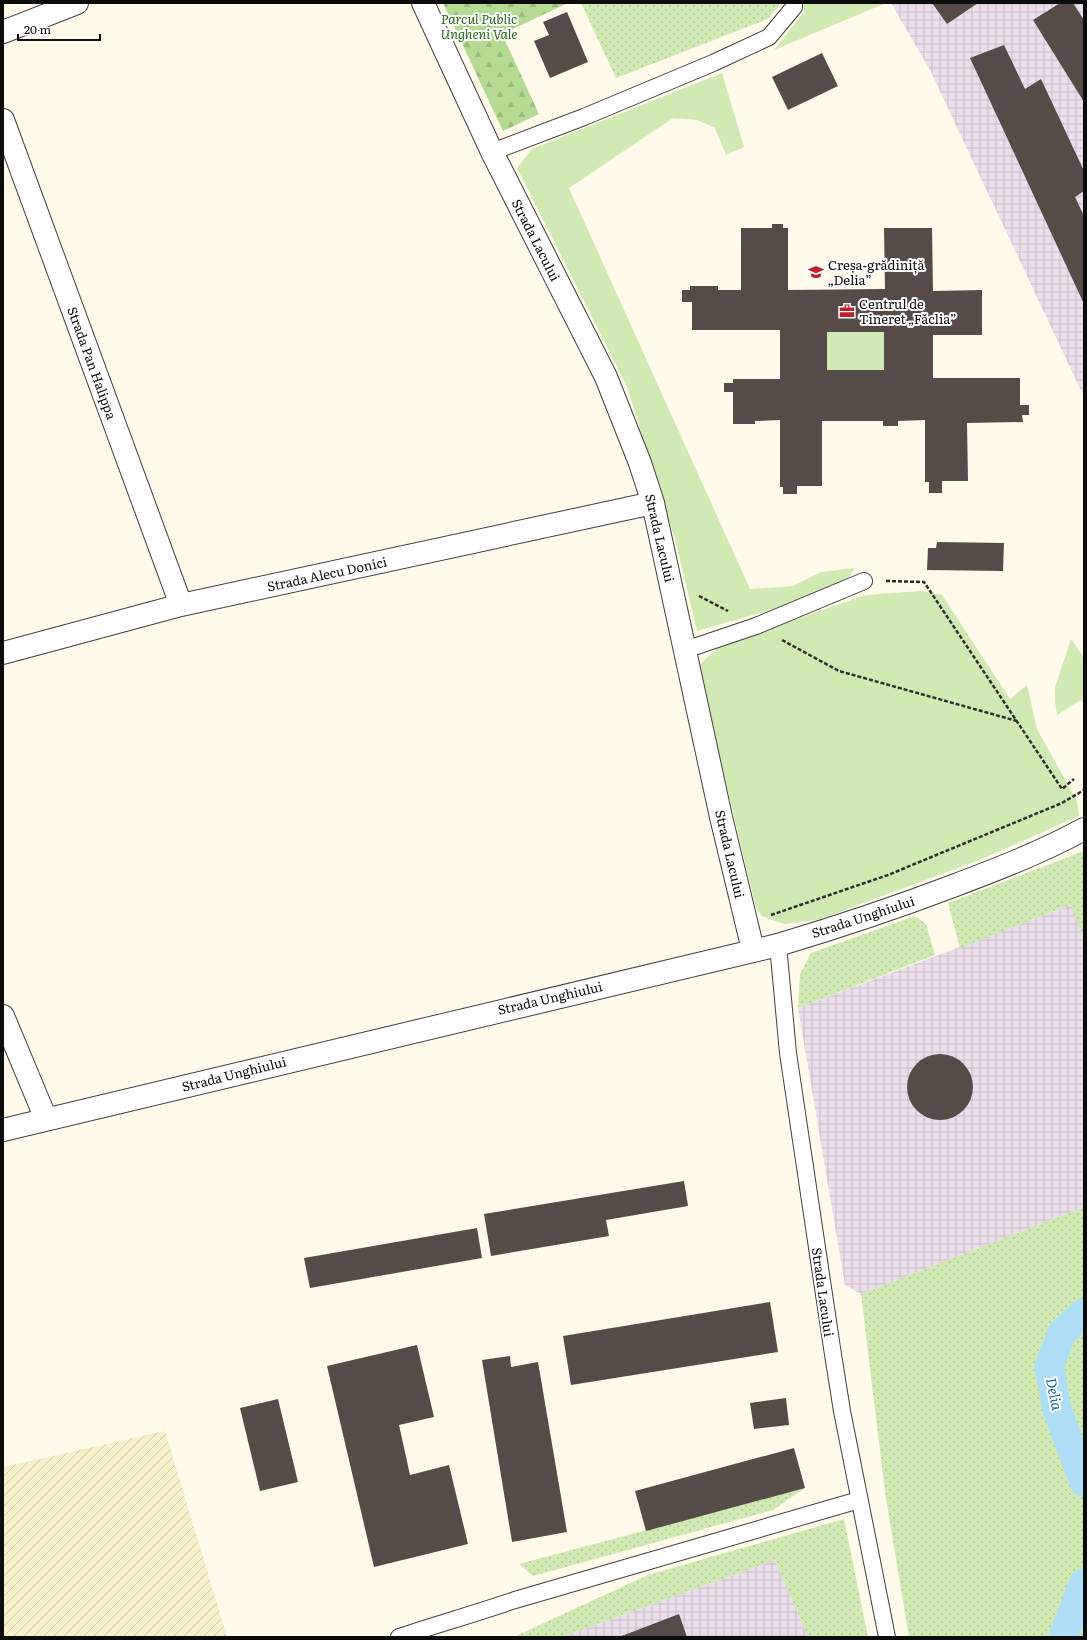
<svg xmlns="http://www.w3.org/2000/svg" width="1087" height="1640" viewBox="0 0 1087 1640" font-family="Literata,serif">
	<defs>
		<pattern id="industrial-grid" width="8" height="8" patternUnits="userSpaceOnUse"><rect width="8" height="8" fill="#eadfeb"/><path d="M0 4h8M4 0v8" fill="none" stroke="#c8bec8"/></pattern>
		<pattern id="farmland-furrows" width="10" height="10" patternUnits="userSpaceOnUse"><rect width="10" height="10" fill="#f5f0ca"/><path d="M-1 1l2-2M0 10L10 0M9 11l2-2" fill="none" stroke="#d1cdac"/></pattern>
		<pattern id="grass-dots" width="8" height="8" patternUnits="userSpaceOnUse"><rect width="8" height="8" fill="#d1eab4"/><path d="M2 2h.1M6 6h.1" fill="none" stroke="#b2c89a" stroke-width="1.8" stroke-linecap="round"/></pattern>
		<pattern id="forest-firs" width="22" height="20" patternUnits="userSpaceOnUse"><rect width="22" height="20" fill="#b5db92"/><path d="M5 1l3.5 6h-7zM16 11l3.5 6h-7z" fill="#9abb7d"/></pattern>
	</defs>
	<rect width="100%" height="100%" fill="#fffaea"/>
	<path fill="url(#industrial-grid)" d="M891 3H1084V397L930 70Z
		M1071 905 1084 939V1207L861 1294 845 1285 798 1008Z
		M775 1560 808 1637H562Z"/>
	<path fill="url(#farmland-furrows)" d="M165 1431 227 1637H3V1467Z"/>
	<path fill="url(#grass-dots)" d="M581 3H781L768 19 616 78Z
		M1084 851V939L1070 905 960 948 948 903Z
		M915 916 926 924 935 955 798 1008 800 974 811 953Z
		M1084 1207V1637H909L885 1492 861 1294Z
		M805 1488 773 1510 533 1576 519 1564Z
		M844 1519 868 1637H808L775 1560 562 1637H516L520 1634 648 1575Z"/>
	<path fill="url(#forest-firs)" d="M443 3H568L502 34 539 114 503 131Z"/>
	<path fill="#d1eab4" d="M804 3H886L774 50 804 12Z
		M722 73 744 147 726 155 715 128 697 120 673 118 569 188 750 589 793 586 821 572 855 568 845 583 767 611 697 631 675 539 627 387 517 168 532 149Z
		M827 332H884V370H827Z
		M921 591 942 595 1010 699 1027 685 1037 729 1077 801 1079 816 982 859 818 920 784 924 762 916 756 908 698 666 721 645 866 595Z
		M1071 639 1084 658V705L1081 700 1057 715 1055 701V687Z"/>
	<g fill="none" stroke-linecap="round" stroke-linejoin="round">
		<path stroke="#aedef8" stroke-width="29" d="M1084 1313 1062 1333 1049 1366 1057 1410 1084 1482
			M1063 1637 1084 1583"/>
	</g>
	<path fill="#554c48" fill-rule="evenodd" d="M932 3H978L947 24Z
		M1060 3H1073L1084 20V102L1033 20Z
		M567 12 588 62 550 78 534 41 549 35 543 22Z
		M1004 45 1025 89 1041 79 1084 171V191L1075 197 1084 216V304L970 58Z
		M822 53 838 86 788 110 772 77Z
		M772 224H783V228H788V290L885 289 884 228H932L933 291 982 290V335H933V378H1020V405H1029V415H1022L1023 422 967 423 968 481H942V493H929V482H925V420L898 421V426H883V421H822V486H797V494H783V487H780V420L755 421V424H733V392H724V383H733V379H780V330H692V302H682V290H690V286H718V290H741V228H772ZM827 332H884V370H827Z
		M937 542 1004 543 1003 571 927 570 928 548H936Z
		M907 1087a33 33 0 1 1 66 0a33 33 0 1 1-66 0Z
		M684 1181 688 1206 606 1220 609 1236 491 1256 484 1214Z
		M477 1228 482 1258 310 1288 304 1258Z
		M770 1302 778 1352 571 1385 563 1336Z
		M417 1345 434 1417 399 1425 410 1475 449 1465 468 1544 374 1567 327 1366Z
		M510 1356 511 1367 538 1362 567 1532 512 1542 482 1360Z
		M786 1398 789 1425 754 1429 750 1403Z
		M278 1399 298 1482 260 1491 240 1408Z
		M794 1448 805 1488 646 1531 635 1491Z
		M679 1614 687 1637H619Z"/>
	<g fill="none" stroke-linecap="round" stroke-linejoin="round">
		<g stroke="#3f3f3f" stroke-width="18">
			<path id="lane" d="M492 152 584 117 713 63 769 37 794 7V3
				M685 650 756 626 864 581
				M778 945 788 1053 832 1348 842 1411 887 1637
				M399 1637C438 1624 477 1613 515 1600L859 1500"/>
		</g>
		<g stroke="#3f3f3f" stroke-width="24">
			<path id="street" d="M423 3 492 152 606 377 640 463 653 503 721 817 753 950
				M3 32 77 3
				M3 120 181 605
				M3 653 181 605 653 503
				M3 1016 46 1119
				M3 1130 778 945C838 927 895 908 953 886 998 869 1042 852 1084 829"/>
		</g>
		<path stroke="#2e2e2e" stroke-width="2.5" stroke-dasharray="4 2" stroke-linecap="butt" d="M886 581 924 582 1062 789 1074 779
			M699 596 728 611
			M782 640 839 671 1017 721
			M771 915 888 875 1062 803 1084 790"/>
		<use href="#lane" stroke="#fff" stroke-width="16"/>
		<use href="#street" stroke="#fff" stroke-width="22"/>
	</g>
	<defs>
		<g id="school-bare" transform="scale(1.2)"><path d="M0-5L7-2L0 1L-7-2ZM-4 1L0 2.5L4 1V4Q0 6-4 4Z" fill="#bf202c" stroke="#fff" stroke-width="2.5" paint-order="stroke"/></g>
		<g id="office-bare" transform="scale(1.2)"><path d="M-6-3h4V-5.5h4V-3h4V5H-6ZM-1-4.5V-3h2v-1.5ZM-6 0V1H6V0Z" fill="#bf202c" stroke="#fff" stroke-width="2.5" paint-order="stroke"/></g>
	</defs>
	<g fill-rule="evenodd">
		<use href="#school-bare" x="816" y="272"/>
		<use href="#office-bare" x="847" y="311"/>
	</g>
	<g text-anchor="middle" stroke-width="4" stroke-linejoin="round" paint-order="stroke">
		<g font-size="13" font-style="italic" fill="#2c651b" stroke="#fff">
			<text x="479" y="24">Parcul Public<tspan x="479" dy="15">Ungheni Vale</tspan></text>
		</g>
		<g font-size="13" fill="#0c0c0c" stroke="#fff">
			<text transform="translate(536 240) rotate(63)" y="5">Strada Lacului</text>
			<text transform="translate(92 363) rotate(70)" y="5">Strada Pan Halippa</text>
			<text transform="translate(660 538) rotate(77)" y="5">Strada Lacului</text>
			<text transform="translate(327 574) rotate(-12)" y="5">Strada Alecu Donici</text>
			<text transform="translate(730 854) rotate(77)" y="5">Strada Lacului</text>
			<text transform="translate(863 917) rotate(-18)" y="5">Strada Unghiului</text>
			<text transform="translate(550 998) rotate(-13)" y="5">Strada Unghiului</text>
			<text transform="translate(234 1074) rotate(-14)" y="5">Strada Unghiului</text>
			<text transform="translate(823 1292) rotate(82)" y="5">Strada Lacului</text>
		</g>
		<g font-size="13" fill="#0c0c0c" stroke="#fff" text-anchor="start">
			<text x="828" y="270">Creșa-grădiniță<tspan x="828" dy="15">„Delia”</tspan></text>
			<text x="859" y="309">Centrul de<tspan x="859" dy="15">Tineret „Făclia”</tspan></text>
		</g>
		<g font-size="14" font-style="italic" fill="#1266a0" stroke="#fff">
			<text transform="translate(1054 1394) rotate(78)" y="5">Delia</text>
		</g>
	</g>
	<rect width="1087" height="1640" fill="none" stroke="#0c0c0c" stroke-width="8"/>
	<path d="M18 34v6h82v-6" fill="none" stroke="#0c0c0c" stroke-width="2"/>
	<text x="24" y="34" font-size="12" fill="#0c0c0c" stroke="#ffffff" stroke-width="3" paint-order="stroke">20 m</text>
</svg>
